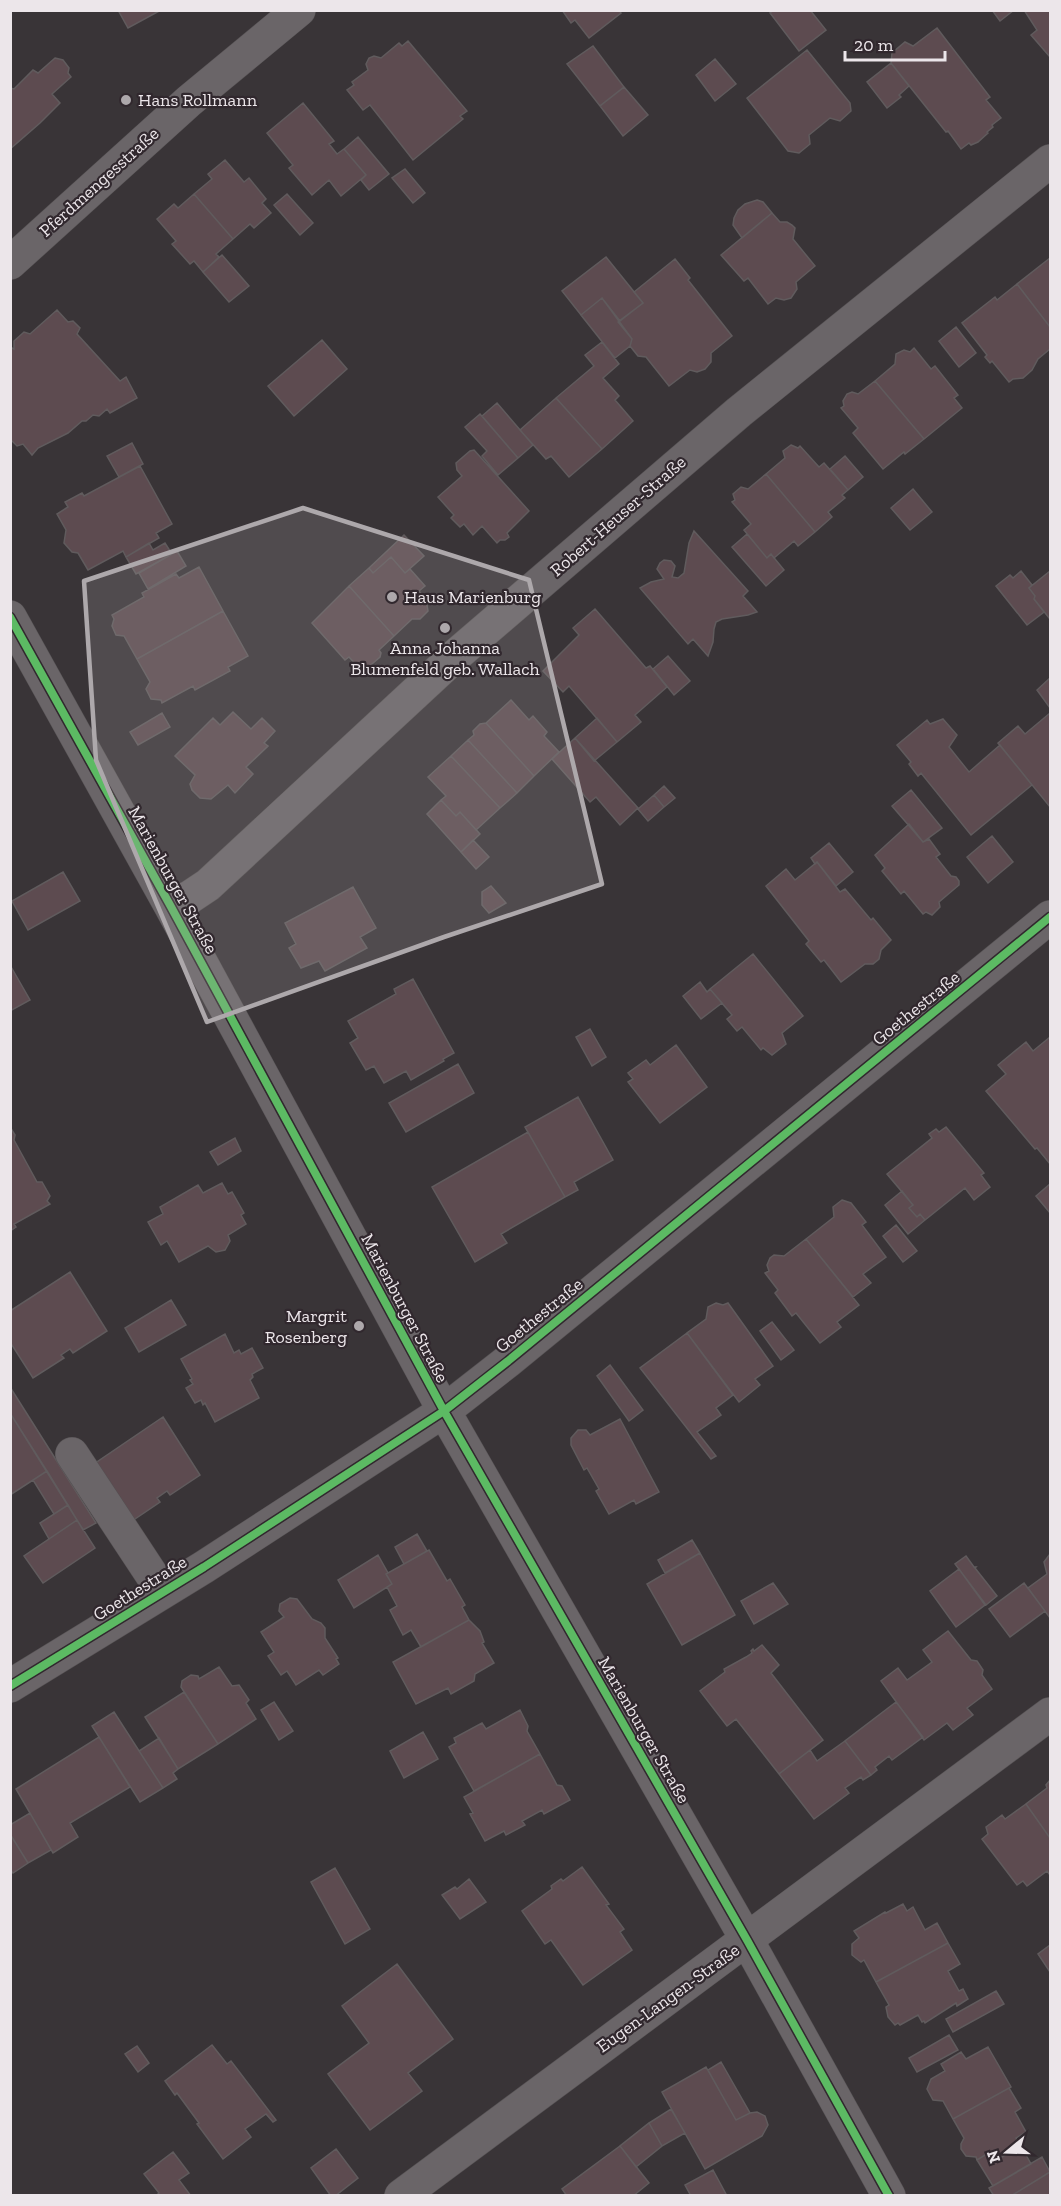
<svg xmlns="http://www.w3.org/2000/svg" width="1061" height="2206" viewBox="0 0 1061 2206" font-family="'Zilla Slab',serif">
	<rect width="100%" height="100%" fill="#393437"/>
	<path fill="#5d4b50" stroke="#605b5d" stroke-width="1.5" d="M118 10H161L128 28Z
		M562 10H619L621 13 589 38 575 20 571 23Z
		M774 10H810L826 30 799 51 770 13Z
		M992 10H1014L1000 21Z
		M1024 10H1050V57L1031 35 1037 30Z
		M937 28 990 97 986 100 1001 118 992 125 993 127 987 132 988 133 978 142 971 145 969 143 961 149 948 131 946 132 891 63 892 53 905 42 913 46Z
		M408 41 467 111 460 116 463 119 413 160 370 105 363 110 347 90 354 85 352 82 368 70 366 64 369 58 374 56 381 58 399 43 402 46Z
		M593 46 624 87 600 106 567 64Z
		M807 50 850 103 851 111 840 121 830 118 809 135 810 144 799 153 788 151 747 98Z
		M55 58 63 60 69 68 68 73 71 77 52 94 60 103 40 123 10 149V88L14 89 33 70 38 73Z
		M715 59 736 84 715 101 696 75Z
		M891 63 909 86 899 95 901 97 887 108 867 82Z
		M624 87 648 115 623 136 600 106Z
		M303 103 334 141 329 144 337 154 344 149 366 175 341 196 329 180 312 195 289 168 293 165 267 133Z
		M358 137 389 174 369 190 361 180 366 175 344 149Z
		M225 160 244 182 249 178 266 199 262 203 271 213 254 228 250 224 233 239 194 194 212 179 208 174Z
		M405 169 425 193 413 203 392 178Z
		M194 194 233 239 216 254 219 257 203 272 194 261 190 264 172 244 176 241 157 219 174 204 178 208Z
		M287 194 313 223 300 235 274 205Z
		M757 200 763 202 772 213 742 238 733 225 734 218 738 210 745 204Z
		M772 213 780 222H787L792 225 795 228 793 239 815 266 796 282 797 289 791 298 784 300 776 298 768 304 748 278 744 281 721 255Z
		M222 255 249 286 229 302 203 272Z
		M606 257 643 303 620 321 602 298 581 315 562 291Z
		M1050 258V327L1017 284Z
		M675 259 690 278 688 280 732 336 711 353V362L705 369 697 372 690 370 669 386 646 357 638 356 630 346 632 339 618 322 643 303 634 292Z
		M1017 284 1050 327V349L1038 359 1032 370 1023 378 1013 379 1009 382 992 361 990 363 985 357 987 355 962 323 995 297 997 300Z
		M602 298 632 339 630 346 615 358 581 315Z
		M57 310 68 322 73 321 80 328 77 334 120 381 126 377 137 398 110 413 107 409 99 416 93 415 86 421H82L68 433 38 448 32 455 23 444 17 446 10 439V347L14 349V341L24 332 30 334Z
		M956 327 976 353 959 367 939 341Z
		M322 340 347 369 294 416 268 386Z
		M602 342 619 364 603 378 619 396 615 400 633 421 602 449 556 398 594 366 585 355Z
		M914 348 931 369 935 366 958 395 954 398 962 408 924 439 875 381 895 364 896 354 904 350 910 352Z
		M875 381 924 439 905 454 904 452 883 469 853 433 858 428 841 408 844 406 843 401 847 394 852 392 858 394Z
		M556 398 602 449 569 477 551 456 546 459 520 430Z
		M497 403 533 445 518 458 482 416Z
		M480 414 518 458 498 475 482 456 487 451 465 427Z
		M132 443 143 464 119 477 107 456Z
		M791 445 798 448 800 446 819 467 824 463 848 490 842 495 845 498 828 512 832 517 815 532 766 474 785 458 783 451Z
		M474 450 529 511 507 533 509 537 505 540H500L497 543 482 526 473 535 464 524 460 527 451 518 454 515 438 497 462 476 457 470 456 463 470 451Z
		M845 456 863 477 848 490 830 469Z
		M140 466 172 524 156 533 159 538 126 557 123 551 88 570 78 553 72 552 64 543 66 530 57 514 68 507 65 502 82 493 84 496Z
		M766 474 815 532 798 546 794 541 774 558 771 554 767 558 744 530 751 524 732 502 735 500 733 494 741 487 748 489Z
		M913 489 932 512 910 530 891 508Z
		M694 531 748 591 743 596 757 612 748 615 722 619 716 622 714 629 713 642 708 656 693 639 688 644 640 588 651 582 664 579 657 569 660 563 664 560 671 561 675 566 672 577 678 578 684 573 689 543Z
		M747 534 767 558 771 554 784 570 766 586 732 547Z
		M404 535 424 556 405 573 391 557 373 573 369 568Z
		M149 543 153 550 165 543 172 554 136 574 126 557Z
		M177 551 186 566 148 589 139 573Z
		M391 557 405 573 410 569 425 586 419 591 430 603 427 605 428 611 420 619H412L394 636 349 586 369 568 373 573Z
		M199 567 223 611 137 659 124 636 116 635 112 626 114 619 112 615 144 597 142 593 176 574 179 578Z
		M1021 571 1032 585 1029 588 1035 596 1034 599 1044 612 1027 625 996 586 1010 575 1013 578Z
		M1050 571V619L1034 599 1035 596 1029 588Z
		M349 586 394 636 379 650 381 653 380 657 366 669 362 664 359 668 349 657 345 660 312 623Z
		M595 609 646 668 650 666 667 687 635 715 641 722 617 742 569 686 563 692 543 671 579 635 573 628Z
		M223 611 248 656 228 667 230 671 195 690 193 686 162 703 161 700 151 699 146 689 150 682 137 659Z
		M668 656 690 681 674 695 653 669Z
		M1050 678V708L1037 690Z
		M511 700 529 720 533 716 547 732 544 736 559 752 534 776 486 723Z
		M233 712 251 729 262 718 275 731 264 743 268 746 246 767 253 774 235 793 228 785 211 799 200 798 192 790 190 784 195 775 175 756 213 718 220 725Z
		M162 713 170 727 138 745 130 732Z
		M1050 713V807L998 743 1018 726 1025 734Z
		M597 718 617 742 594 761 575 738Z
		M943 719 957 735 949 747 969 772 1000 745 1032 785 971 835 921 773 918 776 909 764 911 762 897 745 927 720 930 724Z
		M486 723 534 776 517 793 468 740 474 735 473 731 480 724Z
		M575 738 638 808 620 825 596 797 590 802 552 759Z
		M468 740 517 793 500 808 451 756Z
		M451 756 500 808 476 830 460 812 456 816 441 800 446 796 428 777Z
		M664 786 675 798 664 807 654 795Z
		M911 790 942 828 923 842 892 806Z
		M654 795 664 807 648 821 638 809Z
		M441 800 456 816 460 812 480 834 461 852 427 814Z
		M909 824 923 842 929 839 940 854 936 857 951 876 956 877 959 881V885L939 902 940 907 932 915 926 912 923 914 904 891 901 894 882 871 885 868 875 855Z
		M992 836 1013 862 988 883 967 857Z
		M473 840 489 857 476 869 461 852Z
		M829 843 853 872 836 886 817 862 815 864 811 858Z
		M817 862 840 892 845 889 871 920 873 918 891 940 881 950 879 959 873 964H865L841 982 824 960 821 962 806 944 809 941 766 886 786 869 795 880Z
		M63 872 80 901 28 930 12 901Z
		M491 886 506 903 489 913 482 905V892Z
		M353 887 376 928 360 937 367 948 325 971 319 961 301 968 289 948 296 944 285 923Z
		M753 954 803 1016 782 1033 786 1044 772 1055 763 1048 761 1050 742 1027 737 1031 727 1019 732 1015 710 989Z
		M10 965 30 1000 10 1011Z
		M413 979 454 1053 443 1059 444 1061 411 1080 406 1071 384 1083 374 1066 366 1070 350 1043 358 1038 348 1021 396 994 394 989Z
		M700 982 707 992 710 989 722 1003 701 1019 683 996Z
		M590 1029 606 1057 592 1066 576 1037Z
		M1050 1037V1164L1037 1148 1035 1149 986 1091 1006 1074 998 1065 1026 1042 1033 1051Z
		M676 1045 707 1087 660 1123 628 1082 633 1079 628 1073 646 1060 650 1065Z
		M458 1064 474 1093 406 1132 389 1103Z
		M578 1097 613 1160 574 1182 578 1190 565 1197 525 1127Z
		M10 1127 15 1135 14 1140 37 1182H42L50 1196 47 1201 50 1204 14 1224 16 1227 10 1231Z
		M946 1127 984 1173 981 1175 990 1187 974 1200 965 1188 925 1220 920 1214 917 1217 909 1208 913 1205 887 1174 932 1138 929 1134 936 1129 939 1132Z
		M528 1132 565 1197 501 1234 507 1243 475 1262 432 1187Z
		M235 1138 241 1151 218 1165 210 1152Z
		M222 1183 228 1194 232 1192 244 1213 241 1215 246 1224 228 1235 230 1241 225 1250 216 1252 208 1246 179 1262 167 1241 161 1245 148 1222 163 1214 160 1207 198 1185 203 1193Z
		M1050 1184V1213L1036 1196Z
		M902 1191 913 1205 909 1208 917 1217 920 1214 925 1220 908 1234 885 1205Z
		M842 1200 851 1203 866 1222 862 1225 886 1257 863 1274 871 1283 853 1297 806 1239 834 1217 833 1207Z
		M896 1225 917 1251 903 1262 883 1236Z
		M806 1239 859 1305 837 1322 841 1327 820 1343 796 1313 792 1316 775 1293 778 1290 765 1273 769 1271 767 1265 770 1258 774 1255 784 1256Z
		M70 1272 107 1331 73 1353 70 1349 61 1355 64 1358 33 1378 10 1342V1311Z
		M171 1300 186 1325 139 1352 125 1328Z
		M716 1303 723 1305 728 1303 773 1366 755 1379 760 1385 739 1402 687 1333 706 1319 708 1307Z
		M772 1322 794 1350 781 1360 760 1331Z
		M687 1333 733 1395 716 1408 721 1415 697 1432 716 1456 711 1459 640 1368Z
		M225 1334 234 1353 239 1350 241 1354 252 1348 263 1368 252 1374 253 1377 250 1380 259 1398 215 1422 205 1403 203 1405 201 1400 195 1403 186 1388 193 1384 190 1380 192 1379 181 1359Z
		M610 1365 643 1410 629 1421 597 1376Z
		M10 1387 96 1523 83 1530 77 1520 10 1413Z
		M10 1413 47 1471 10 1495Z
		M163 1417 200 1475 170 1495 167 1491 157 1498 160 1502 129 1523 91 1466Z
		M620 1419 659 1492 636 1504 634 1500 609 1514 596 1491 599 1489 587 1468 584 1470 571 1445V1438L578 1430H586L590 1435Z
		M47 1471 68 1505 54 1514 33 1480Z
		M68 1505 77 1520 49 1539 40 1523Z
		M77 1520 95 1548 43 1583 24 1556Z
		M417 1534 427 1551 404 1564 395 1547Z
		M692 1540 700 1553 665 1573 658 1560Z
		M429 1550 447 1581 450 1579 465 1605 462 1607 469 1620 421 1647 411 1630 403 1635 390 1610 397 1606 387 1587 392 1584 386 1574Z
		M700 1553 735 1615 682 1645 647 1584Z
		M1050 1554V1618L1028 1588 1047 1574 1044 1562Z
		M378 1555 388 1573 386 1574 392 1584 354 1608 338 1580Z
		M966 1556 974 1567H976L975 1568 997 1596 986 1605 955 1564Z
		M959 1569 985 1605 956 1627 930 1591Z
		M773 1583 788 1604 754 1624 741 1601Z
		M1024 1583 1045 1611 1010 1637 989 1609Z
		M290 1598 297 1599 312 1619 321 1623 325 1628V1638L338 1658 336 1659 339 1664 323 1675 319 1670 296 1685 287 1671 281 1675 268 1656 274 1652 261 1632 284 1617 279 1611 280 1604Z
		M469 1620 480 1631 484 1642 482 1643 494 1663 475 1674 474 1681 451 1694 448 1688 416 1704 393 1662Z
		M948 1631 971 1660 977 1661 983 1670 982 1675 992 1689 967 1708 973 1715 953 1730 947 1723 924 1740 881 1681 898 1668 907 1680 932 1662 923 1650Z
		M762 1645 779 1665 771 1673 823 1740 779 1774 736 1719 727 1726 700 1691 725 1672 724 1669 746 1657 752 1653 751 1651 753 1649 754 1651Z
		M219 1667 232 1686 239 1685 249 1700 246 1703 256 1719 218 1744 181 1687 182 1681 191 1675 198 1676 199 1679Z
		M184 1692 218 1744 178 1769 145 1717Z
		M274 1702 293 1731 279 1740 261 1710Z
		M896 1702 923 1737 892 1760 889 1756 875 1767 877 1770 871 1775 845 1741Z
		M520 1710 528 1726 527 1731 540 1754 474 1791 449 1747 456 1743 454 1738 482 1723 486 1729Z
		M114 1712 163 1788 140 1802 92 1726Z
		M423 1732 438 1759 404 1778 390 1751Z
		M99 1737 130 1787 70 1823 78 1837 53 1853 16 1789Z
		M159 1738 178 1769 173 1773 177 1779 163 1788 139 1751Z
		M845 1741 871 1775 863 1780 861 1777 845 1788 849 1793 814 1819 779 1774 810 1750 817 1761Z
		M540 1754 557 1785 562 1786 570 1800 544 1814 542 1810 522 1821 525 1825 506 1835 504 1831 485 1841 470 1814 473 1813 464 1797Z
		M1050 1780V1838L1026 1804 1047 1788 1046 1785Z
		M1026 1804 1050 1838V1875L1047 1871 1027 1886 1023 1881 1017 1885 982 1839 988 1834 986 1827 1002 1815 1005 1819Z
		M30 1813 51 1850 28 1863 10 1834V1825Z
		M10 1834 28 1863 13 1873 10 1869Z
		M582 1867 609 1904 606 1905 624 1929 620 1932 632 1950 583 1985 551 1940 545 1944 522 1911 552 1889 551 1886 561 1879 563 1881Z
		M335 1868 370 1929 345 1944 311 1882Z
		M469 1879 486 1902 460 1919 442 1895 455 1887 457 1889Z
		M903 1904 907 1911 913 1907 925 1930 937 1923 948 1943 876 1982 864 1960 861 1962 852 1955V1944L859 1938 854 1931 885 1912 886 1913Z
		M948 1943 960 1964 948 1971 959 1991 963 1989 968 1999 957 2006 956 2003 925 2023 924 2021 922 2022 918 2015 900 2025 898 2023 895 2025 888 2017 886 2007 889 2005 876 1982Z
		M1050 1945V1972L1038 1954Z
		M397 1964 453 2039 408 2073 422 2091 370 2130 328 2074 369 2043 342 2006Z
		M996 1991 1004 2004 953 2032 946 2019Z
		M949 2035 958 2050 917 2072 909 2058Z
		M212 2045 227 2064 231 2061 276 2120 273 2122 266 2114 245 2129 251 2137 223 2159 197 2124 199 2123 177 2093 175 2095 165 2081Z
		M137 2046 149 2063 138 2072 125 2054Z
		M988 2047 1011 2087 953 2119 943 2101 933 2100 927 2089 931 2079 945 2071 941 2064 961 2052 966 2059Z
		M721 2062 750 2113 736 2120 708 2070Z
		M706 2067 736 2120 750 2113 757 2112 765 2116 768 2125 762 2136 705 2169 662 2092Z
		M1009 2088 1021 2108 1015 2112 1026 2132 1016 2138 1021 2146 995 2161 990 2152 977 2160 976 2157 966 2156 961 2149V2144L964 2138 953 2119Z
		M671 2109 685 2133 662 2146 649 2123Z
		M649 2123 662 2146 636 2167 620 2146Z
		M620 2146 649 2183 633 2196H567L562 2189Z
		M1021 2146 1031 2164 993 2186 977 2160 990 2152 995 2161Z
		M336 2149 358 2178 335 2196H331L311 2168Z
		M173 2152 189 2173 179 2180 191 2196H156L159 2193 144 2174Z
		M1042 2157 1050 2172 1011 2196H994L989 2188Z
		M713 2170 727 2196H691L685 2185Z
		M1050 2172V2196H1011Z"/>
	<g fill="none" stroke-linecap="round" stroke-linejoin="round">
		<g stroke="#555153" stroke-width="34">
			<path id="minor" d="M10 263 189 101 299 10
				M10 617 170 905 444 1411 747 1940 889 2196
				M170 905 190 897 208 885 455 656 739 412 1050 161
				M72 1454 163 1592
				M10 1686 204 1567 444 1411 508 1361 1050 917
				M401 2196 1050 1714"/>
		</g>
		<use href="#minor" stroke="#6a6568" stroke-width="33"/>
		<g stroke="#31282e" stroke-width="11">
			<path id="cycleway" d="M10 617 170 905 444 1411 747 1940 889 2196
				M10 1686 204 1567 444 1411 508 1361 1050 917"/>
		</g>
		<use href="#cycleway" stroke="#5cba63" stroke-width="8"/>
	</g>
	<path fill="#ada8ab" fill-opacity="0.2" stroke="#ada8ab" stroke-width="4.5" stroke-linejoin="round" d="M303 508 529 580 602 884 444 937 207 1022 96 760 84 581Z"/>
	<g fill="#ada8ab" stroke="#31282e" stroke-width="2">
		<circle cx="126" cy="100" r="6"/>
		<circle cx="392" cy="597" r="6"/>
		<circle cx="445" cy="628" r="6"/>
		<circle cx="359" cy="1326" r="6"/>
	</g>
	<g text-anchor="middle" stroke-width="4.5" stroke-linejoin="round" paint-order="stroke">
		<g font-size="18" fill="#ece6ea" stroke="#31282e" text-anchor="start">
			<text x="138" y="106">Hans Rollmann</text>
			<text x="404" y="603">Haus Marienburg</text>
			<text x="445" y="654" text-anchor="middle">Anna Johanna<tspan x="445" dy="21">Blumenfeld geb. Wallach</tspan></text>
			<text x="347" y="1322" text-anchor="end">Margrit<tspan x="347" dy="21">Rosenberg</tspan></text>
		</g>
		<g font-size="18" fill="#ece6ea" stroke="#31282e">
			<text transform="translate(99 182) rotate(-42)" y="6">Pferdmengesstraße</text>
			<text transform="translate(618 516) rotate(-41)" y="6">Robert-Heuser-Straße</text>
			<text transform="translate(173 880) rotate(61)" y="6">Marienburger Straße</text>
			<text transform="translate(916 1008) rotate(-39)" y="6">Goethestraße</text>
			<text transform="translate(405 1308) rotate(62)" y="6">Marienburger Straße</text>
			<text transform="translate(539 1315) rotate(-39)" y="6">Goethestraße</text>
			<text transform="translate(140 1588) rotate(-32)" y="6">Goethestraße</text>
			<text transform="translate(644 1730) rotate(60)" y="6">Marienburger Straße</text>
			<text transform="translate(668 1998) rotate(-36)" y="6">Eugen-Langen-Straße</text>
		</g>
	</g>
	<rect width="1061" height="2206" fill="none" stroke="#ece6ea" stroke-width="24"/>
	<g transform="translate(1007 2152) rotate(251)" stroke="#31282e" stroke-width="4.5" paint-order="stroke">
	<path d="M0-4.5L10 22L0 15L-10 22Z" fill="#ece6ea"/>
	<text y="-9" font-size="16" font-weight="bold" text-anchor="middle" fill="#ece6ea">N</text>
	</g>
	<path d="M845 51v9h100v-9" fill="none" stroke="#ece6ea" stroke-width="3"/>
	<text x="854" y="51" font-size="18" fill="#ece6ea" stroke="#31282e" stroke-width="4.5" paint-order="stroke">20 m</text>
</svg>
